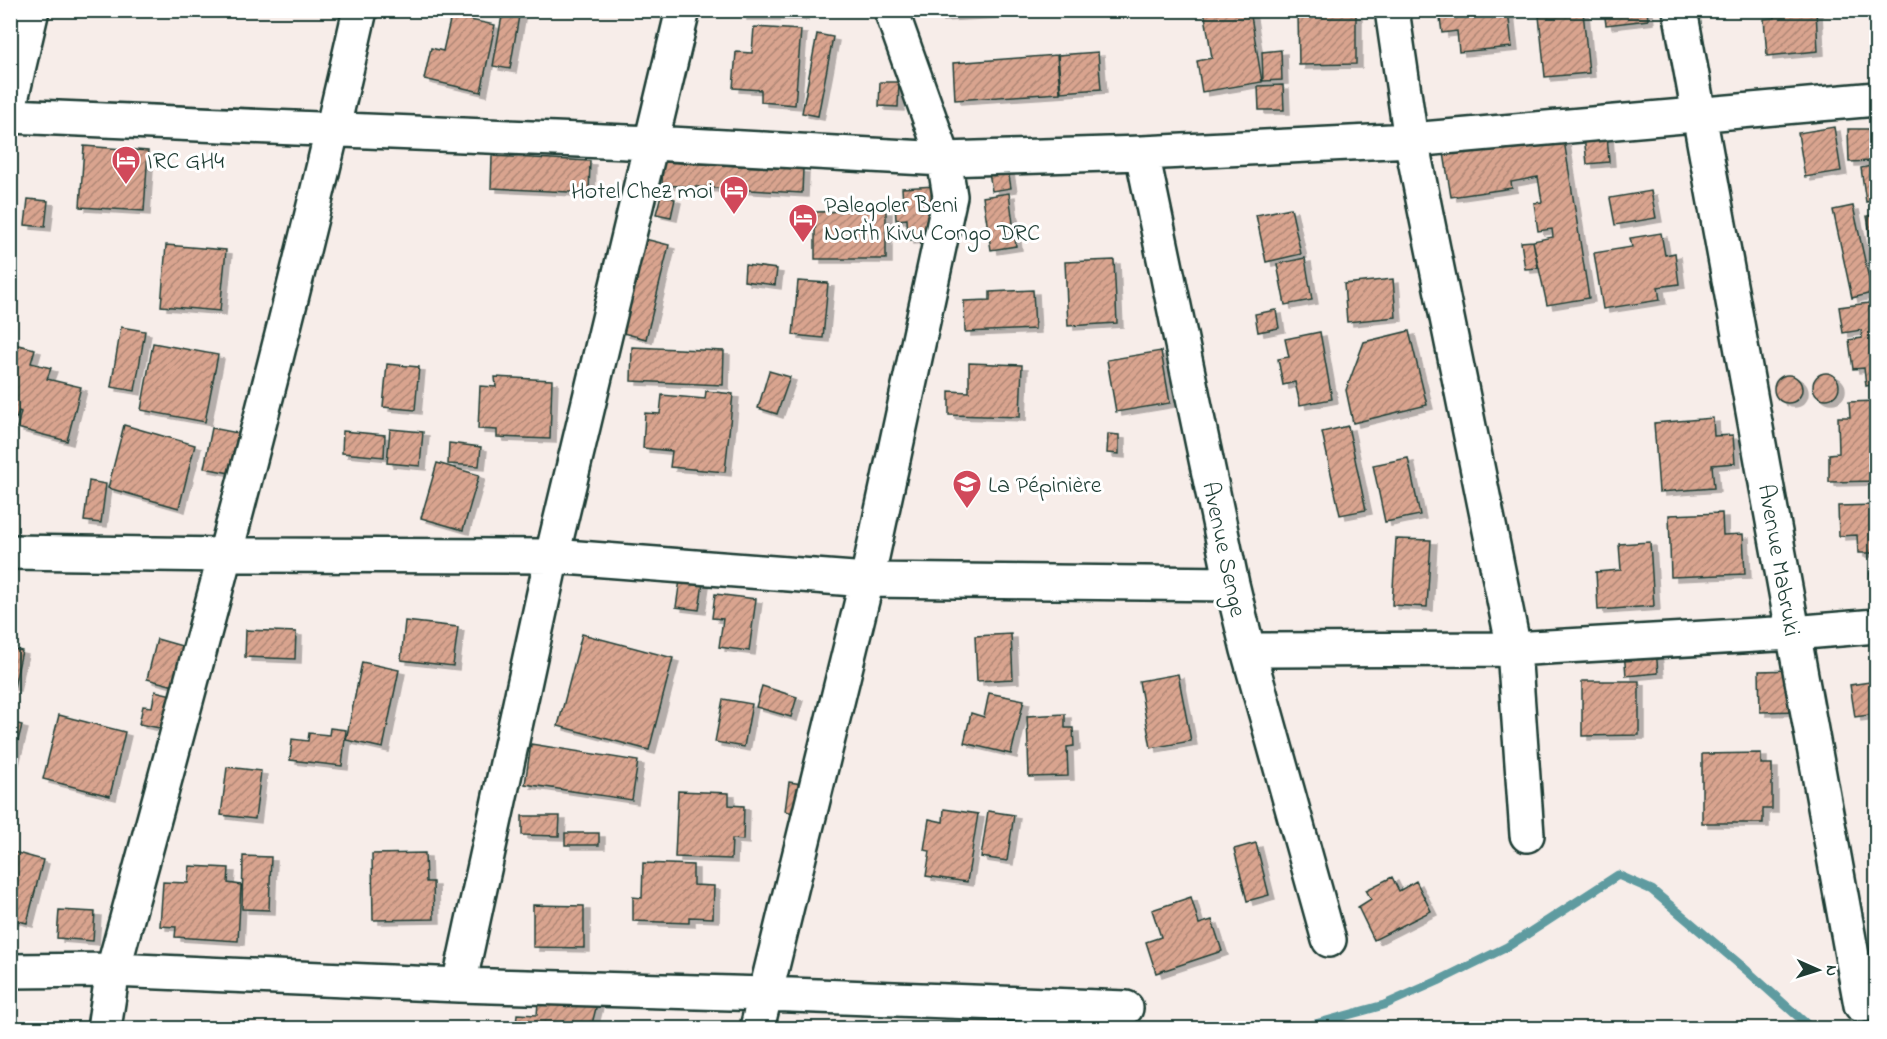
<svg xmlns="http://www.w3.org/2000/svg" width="1887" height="1039" viewBox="0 0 1887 1039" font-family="'Indie Flower',sans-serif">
	<defs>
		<pattern id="building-hatch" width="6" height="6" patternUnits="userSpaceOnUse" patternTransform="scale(1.5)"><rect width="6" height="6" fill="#d9a48f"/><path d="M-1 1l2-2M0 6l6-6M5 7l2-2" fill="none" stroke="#af8776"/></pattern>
		<filter id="shadow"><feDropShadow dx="6" dy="4" stdDeviation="0" flood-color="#0004"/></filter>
	</defs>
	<rect width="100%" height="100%" fill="#f7ede9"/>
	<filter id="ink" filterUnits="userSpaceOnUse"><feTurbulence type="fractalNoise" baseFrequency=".0167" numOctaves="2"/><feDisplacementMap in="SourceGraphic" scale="12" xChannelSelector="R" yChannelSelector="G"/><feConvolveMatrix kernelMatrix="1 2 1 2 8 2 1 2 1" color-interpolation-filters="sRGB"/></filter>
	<g filter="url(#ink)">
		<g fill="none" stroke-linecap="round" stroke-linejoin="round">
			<path stroke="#5f9ba0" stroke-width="9" d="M1301 1028 1384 1005 1438 981 1507 947 1618 875 1652 890 1744 968 1811 1028"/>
		</g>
		<path fill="url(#building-hatch)" stroke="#1f3d34" stroke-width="1.5" filter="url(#shadow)" d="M503 10H520L510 69 493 66Z
			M741 10H802V16H741Z
			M938 10H1015V13L938 17Z
			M1204 10H1250L1262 82 1202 92 1197 61 1212 58Z
			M1439 10H1508L1512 47 1459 52 1457 31 1442 33Z
			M1604 10H1647L1648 20 1606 25Z
			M1775 10H1816L1818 51 1767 56 1764 19 1775 18Z
			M1583 11 1589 73 1545 77 1539 16Z
			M1356 14V64L1299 65 1298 15Z
			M451 16 495 25 481 92 424 79 431 48 443 51Z
			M754 27 801 30 795 105 761 102V90L733 88 736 52 752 53Z
			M817 34 833 37 818 116 802 113Z
			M1281 50 1282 80 1263 81 1262 52Z
			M1098 52 1101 89 1061 92 1058 55Z
			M1057 55 1060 93 955 100 953 63Z
			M880 82H899L898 107 879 106Z
			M1283 85 1284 110H1259L1258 86Z
			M1834 127 1841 171 1805 177 1798 133Z
			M1848 129H1870L1872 161 1849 162Z
			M1563 134 1589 298 1547 305 1533 241 1553 237 1552 229 1538 231 1534 203 1542 202 1538 177 1511 182 1512 188 1451 197 1444 153Z
			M1607 134 1609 162 1587 164 1584 136Z
			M84 146 148 151 144 211 80 207Z
			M492 156 590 161 589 193 491 188Z
			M663 162 803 169 802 193 662 185Z
			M1876 165V200L1866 202 1861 168Z
			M1008 170 1011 188 992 191 989 172Z
			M935 186 939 238 908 240 907 219 896 220 895 204 903 203 902 188Z
			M1651 191 1656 218 1615 225 1610 198Z
			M1009 193 1016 246 991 250 983 197Z
			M661 195 675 199 671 217 656 214Z
			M28 199 48 201 45 227 25 225Z
			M1853 206 1872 293 1852 298 1833 210Z
			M1291 208 1301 254 1266 262 1256 215Z
			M886 210V259H815V212Z
			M1876 214V269L1867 216Z
			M1661 233 1665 255 1675 253 1679 284 1658 287 1660 300 1603 309 1594 253 1632 247 1630 238Z
			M645 239 669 245 646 339 623 333Z
			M1533 241 1538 268 1525 269 1521 242Z
			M166 245 226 250 220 311 161 306Z
			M1305 258 1312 300 1285 305 1277 264Z
			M1114 260 1117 323 1068 326 1065 262Z
			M745 265 777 269 775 285 744 281Z
			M1393 279 1396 317 1347 322 1344 284Z
			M798 281 828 283 823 338 793 335Z
			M1033 290 1035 329 965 332 964 301 990 300V292Z
			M1876 302V384L1866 386 1864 368 1853 369 1849 340 1862 338 1861 330 1843 333 1839 307Z
			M1276 310 1279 328 1258 332 1255 314Z
			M121 327 145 331 135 391 111 387Z
			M1409 331 1427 405 1353 423 1346 390 1364 342Z
			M1320 332 1332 399 1300 405 1295 382 1283 385 1278 359 1289 357 1285 339Z
			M10 343 35 349 31 363 51 368 47 379 81 387 67 441 17 428 21 412 19 411 17 418 10 416Z
			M153 343 218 355 205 422 141 410Z
			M632 347 724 351 723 385 631 381Z
			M1161 351 1170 403 1116 412 1107 360Z
			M969 363 1022 365 1020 417 949 415V391L969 392Z
			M387 364 419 367 415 410 383 407Z
			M769 371 790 377 777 414 758 408Z
			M1813 386a13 13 0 1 1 26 0a13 13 0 1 1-26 0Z
			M1774 389a14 14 0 1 1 28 0a14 14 0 1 1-28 0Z
			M495 377 552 380 550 439 497 437V430L478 429 480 386 496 387Z
			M706 391 733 394 725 472 670 467 672 451 643 448 645 413 660 414 662 395 705 399Z
			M1876 401V481L1829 482V454L1839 453 1838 417H1850L1849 402Z
			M1713 418 1714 436 1733 435 1735 463 1712 465 1714 488 1659 492 1654 423Z
			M124 425 195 445 179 508 108 488Z
			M1348 426 1366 510 1340 515 1322 432Z
			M212 428 238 433 230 473 204 468Z
			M390 429 423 432 420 466 387 463Z
			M343 431 385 435 384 457 342 453Z
			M1108 434 1119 435V454L1107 453Z
			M449 443 481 447 479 466 448 464Z
			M1408 458 1420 515 1385 522 1373 465Z
			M437 463 479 475 463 530 421 518Z
			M89 481 106 484 101 523 84 521Z
			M1876 505V553H1858L1857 535 1839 536 1838 506Z
			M1722 513 1723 535 1743 534 1745 574 1671 577 1669 515Z
			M1396 539 1431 540 1427 607 1392 605Z
			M1650 542 1654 606 1598 610 1596 572 1621 570 1619 544Z
			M1876 572V589L1872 590 1870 573Z
			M680 580 703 583 699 610 676 607Z
			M715 594 756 599 749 651 719 647 723 619 712 618Z
			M405 621 458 627 453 666 401 660Z
			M246 630 296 632 295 659 245 657Z
			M582 634 673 658 649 750 558 726Z
			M1011 634 1013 679 977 681 975 636Z
			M157 639 189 648 178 687 147 679Z
			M10 648 22 651 14 687 10 686Z
			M1656 649 1658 673 1626 676 1624 651Z
			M362 662 399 670 383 748 346 740Z
			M1796 670 1797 711 1760 712 1759 671Z
			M1178 674 1191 741 1151 748 1139 681Z
			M1582 681H1639V735L1582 736Z
			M1876 681V714L1855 717 1850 685Z
			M762 686 797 697 791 717 756 707Z
			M155 691 172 695 165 729 139 724 143 706 152 707Z
			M989 693 1024 700 1011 754 964 743 971 713 984 717Z
			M723 699 752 704 744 747 715 742Z
			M1065 714V728H1073L1074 746 1067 747 1068 776 1029 777 1027 716Z
			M59 715 125 732 110 796 43 779Z
			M10 722 22 725 10 772Z
			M330 728 346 730 342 766 290 760 292 739 308 741 309 733 329 735Z
			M531 744 638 761 632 800 525 784Z
			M1876 748V774L1871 749Z
			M1761 753V764H1772V809H1763V823H1702V754Z
			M227 767 261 771 255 819 221 815Z
			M789 782 802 784 798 814 785 811Z
			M678 791 729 793V805L744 806 743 840 732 839 731 859 675 857Z
			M944 809 978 814 967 882 926 876 930 851 924 850 929 819 943 822Z
			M988 811 1014 815 1007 861 981 857Z
			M522 816H560L559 836 522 835Z
			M565 833H599V845H565Z
			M1256 843 1269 895 1247 901 1234 849Z
			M10 851 43 860 27 923 10 919Z
			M425 853 426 882H433L434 919 373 920 372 854Z
			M243 856 271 857 269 910 242 909Z
			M643 863 693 865V885L714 886 713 918 689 917V923L633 921V897L642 898Z
			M190 866 229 868 228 883 241 885 238 941 175 937 176 927 160 926 163 882 188 883Z
			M1392 877 1399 891 1416 881 1431 911 1374 940 1358 907 1371 899 1366 890Z
			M1191 897 1199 924 1212 920 1222 951 1156 973 1146 942 1161 937 1152 910Z
			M533 905 584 906V948L533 947Z
			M59 910 95 912 93 941 57 938Z
			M538 1003 597 1004 591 1028H516L517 1014 537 1015Z
			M155 1024 220 1028H155Z"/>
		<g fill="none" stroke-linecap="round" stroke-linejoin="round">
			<g stroke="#1f3d34" stroke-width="38">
				<path id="minor" d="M1392 10 1411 140 1514 649 1527 835
					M1680 10 1861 1005
					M10 104 32 10
					M10 116 652 143 944 159 1142 153 1411 140 1876 99
					M1142 153 1232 584 1248 650 1329 940
					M10 552 226 555 552 556 867 580 1232 584
					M1248 650 1514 649 1793 633 1876 626
					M10 971 113 970 459 985 765 994 1126 1008
					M459 985 552 556 683 10
					M104 1028 113 970C200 651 287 333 360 10
					M757 1028 867 580 950 196 944 159 891 10"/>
			</g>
			<use href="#minor" stroke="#fff" stroke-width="33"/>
		</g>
	</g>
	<defs>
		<g id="hotel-pin" transform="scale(1.5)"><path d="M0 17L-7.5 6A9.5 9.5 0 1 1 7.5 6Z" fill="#d1495b" stroke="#fff"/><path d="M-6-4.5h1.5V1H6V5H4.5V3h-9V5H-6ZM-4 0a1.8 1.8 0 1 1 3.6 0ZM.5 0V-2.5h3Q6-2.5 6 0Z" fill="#fff"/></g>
		<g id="school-pin" transform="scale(1.5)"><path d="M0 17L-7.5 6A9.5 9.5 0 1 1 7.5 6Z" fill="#d1495b" stroke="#fff"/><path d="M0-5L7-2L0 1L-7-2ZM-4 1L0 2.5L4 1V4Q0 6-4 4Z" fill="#fff"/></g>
	</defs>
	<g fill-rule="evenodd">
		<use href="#hotel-pin" x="126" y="160"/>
		<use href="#hotel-pin" x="734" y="190"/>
		<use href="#hotel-pin" x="803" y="218"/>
		<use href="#school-pin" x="967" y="484"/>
	</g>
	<g text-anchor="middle" stroke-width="6" stroke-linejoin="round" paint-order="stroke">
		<g font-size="24" fill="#1f3d34" stroke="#fff" text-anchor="start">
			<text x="147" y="168">IRC GH4</text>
			<text x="713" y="198" text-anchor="end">Hotel Chez moi</text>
			<text x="824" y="212">Palegoler Beni<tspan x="824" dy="28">North Kivu Congo DRC</tspan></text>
			<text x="988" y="492">La Pépinière</text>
		</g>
		<g font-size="24" fill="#1f3d34" stroke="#fff">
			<text transform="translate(1225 549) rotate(78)" y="8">Avenue Senge</text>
			<text transform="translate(1780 560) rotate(80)" y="8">Avenue Mabruki</text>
		</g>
	</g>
	<rect width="1887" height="1039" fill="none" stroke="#fff" stroke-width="36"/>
	<rect x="18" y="18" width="1851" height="1003" fill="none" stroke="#1f3d34" stroke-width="2" filter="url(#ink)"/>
	<g transform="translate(1818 970) rotate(93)" stroke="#ffffff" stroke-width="4.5" paint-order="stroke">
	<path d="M0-4.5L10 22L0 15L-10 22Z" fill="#1f3d34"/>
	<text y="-9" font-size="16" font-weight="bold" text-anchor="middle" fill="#1f3d34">N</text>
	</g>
</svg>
